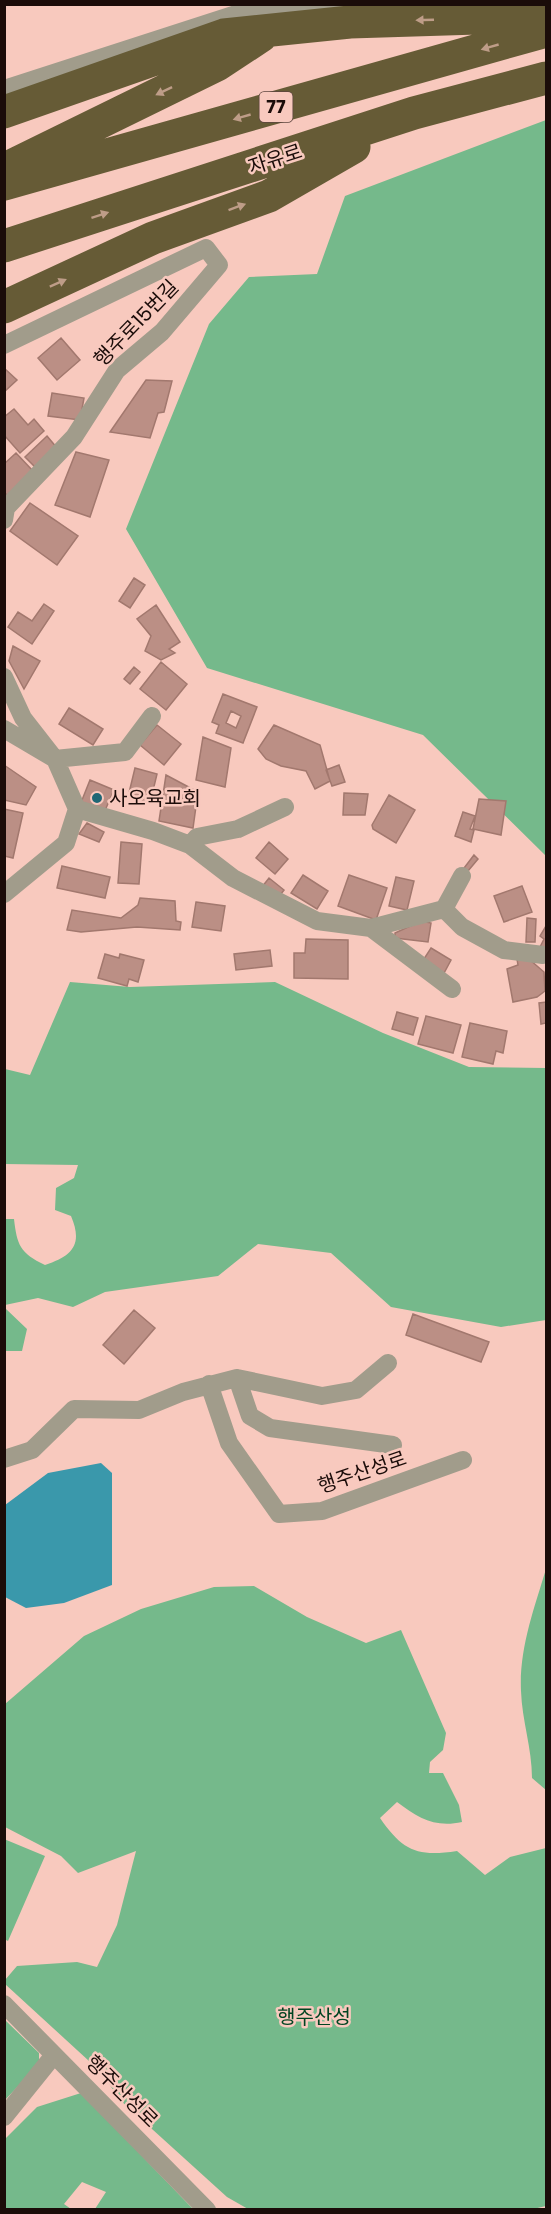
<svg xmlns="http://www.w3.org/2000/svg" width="551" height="2214" viewBox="0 0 551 2214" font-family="Poppins,'Noto Sans KR',sans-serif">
	<rect width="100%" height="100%" fill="#f8c9be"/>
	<path fill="#75b98b" d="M546 120V856L423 735 207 668 126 529 209 324 249 277 317 274 345 196Z
		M70 982 130 987 275 982 383 1033 469 1067 546 1068V1320L501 1327 391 1307 331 1253 258 1244 218 1276 105 1292 73 1307 38 1298 5 1305V1219H14C17 1245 20 1253 45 1265 73 1256 83 1244 71 1216L55 1210 56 1188 74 1178 78 1165 4 1164 5 1069 30 1075Z
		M5 1308 27 1329 22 1351H5Z
		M546 1569V1790L532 1778C532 1748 522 1721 521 1691 519 1649 534 1609 546 1569Z
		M254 1586 307 1617 366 1643 401 1630 446 1733 443 1750 430 1762 429 1773H443L459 1805 462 1822C435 1828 418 1818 397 1802L380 1818C403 1851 417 1857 457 1851L485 1875 510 1857 546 1848V2206L529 2210 248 2209 227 2197 120 2100 101 2072 5 1984V1980L17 1966 77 1962 97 1967 117 1925 136 1851 78 1873 61 1856 5 1827V1704L84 1636 141 1609 214 1587Z
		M4 1839 45 1856 8 1941 4 1939Z
		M4 2019 39 2053V2064L5 2100Z
		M81 2093 193 2209H95L106 2192 82 2182 64 2204 71 2209 5 2210V2139L37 2107Z"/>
	<path fill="#3a98ab" d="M101 1463 112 1473V1585L64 1603 26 1608 5 1597V1505L48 1473Z"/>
	<path fill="#bb8f85" stroke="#a2786e" stroke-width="1.5" fill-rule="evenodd" d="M61 338 80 360 57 380 38 358Z
		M4 368 17 380 4 392Z
		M146 380 172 381 164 412 158 413 150 438 110 432Z
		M52 393 84 398 80 420 48 416Z
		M14 409 28 425 34 419 44 431 20 453 4 435V417Z
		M47 436 57 448 35 467 25 457Z
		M76 452 109 460 90 517 55 505Z
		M16 453 33 471 8 496 4 492V464Z
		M30 503 78 536 57 565 10 531Z
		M134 578 145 585 130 608 119 601Z
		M44 604 54 611 32 644 8 627 18 612 32 621Z
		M156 605 180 642 169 649 175 653 161 660 145 651 151 636 137 619Z
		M13 646 40 661 24 689 9 661Z
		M161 662 187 684 166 710 140 689Z
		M134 667 140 672 130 684 124 679Z
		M223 694 257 707 243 743 216 733 219 725 212 722ZM231 711 241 716 236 728 226 723Z
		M69 708 103 729 93 745 59 724Z
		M157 725 181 744 164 765 140 745Z
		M274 725 320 745 330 781 315 789 306 771 281 766 266 759 258 749Z
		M203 737 231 748 225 787 196 780Z
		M4 765 36 787 26 805 4 800Z
		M339 765 345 782 332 786 326 770Z
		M135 768 157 774 150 803 128 797Z
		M166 775 198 792 193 828 159 821Z
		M90 780 114 790 103 815 80 805Z
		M344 793 368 794 365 815H343Z
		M389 795 415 810 396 843 373 829 372 825Z
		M479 799 506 801 501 835 473 829Z
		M4 809 23 813 13 858 4 856Z
		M463 812 475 816 470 829 474 830 471 842 455 836Z
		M87 823 104 832 99 842 79 834Z
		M121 842 142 844 139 884 118 883Z
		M269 842 288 859 275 874 256 858Z
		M474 855 478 859 468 871 464 868Z
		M62 866 110 877 105 898 57 888Z
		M303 875 328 891 317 909 291 893Z
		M349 875 387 888 376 920 338 906Z
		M396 877 414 881 407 910 389 906Z
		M269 878 284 890 277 899 262 887Z
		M522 886 532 912 504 922 494 896Z
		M140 898 175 901 176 921 181 922 180 930 137 927 81 932 67 930 72 910 121 918 138 905Z
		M196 902 225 906 221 931 192 927Z
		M527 918 536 919 535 942H526Z
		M421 921 431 923 428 942 395 938V933Z
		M546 926V952L539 949 544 939 540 936Z
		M306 939 348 940V979L294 978V953H305Z
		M431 948 451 960 443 975 422 962Z
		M270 950 272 966 236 970 234 954Z
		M105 954 119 958 120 954 144 960 138 982 129 979 127 986 98 978Z
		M517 959 530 960 544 972 545 991 537 997 513 1002 507 969 518 965Z
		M546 1002V1023L541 1024 539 1003Z
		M397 1012 418 1018 413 1035 392 1029Z
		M426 1016 461 1025 453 1053 418 1044Z
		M470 1023 507 1031 503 1053 496 1051 493 1064 462 1057Z
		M134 1310 155 1328 124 1364 103 1345Z
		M413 1314 489 1342 481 1362 406 1335Z"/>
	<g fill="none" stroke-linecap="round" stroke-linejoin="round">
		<path stroke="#a19c8b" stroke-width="18" d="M4 89 242 12 344 4
			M4 345 206 248 219 265 162 332 117 370 74 437 6 508 4 520
			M4 677 23 718 55 759 77 809 66 843 4 894
			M4 729 55 759 125 752 152 716
			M77 809 153 831 190 845 233 878 317 921 371 928 444 909 462 927 504 950 543 955
			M190 845 197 837 238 829 285 807
			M444 909 462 876
			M371 928 452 989
			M237 1378 250 1416 270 1428 393 1445
			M209 1384 229 1443 279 1514 322 1511 463 1460
			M4 1459 32 1450 74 1409 139 1410 183 1392 237 1378 322 1396 356 1390 388 1363
			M4 2004 207 2210
			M4 2117 54 2055"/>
		<path stroke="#665b36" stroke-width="33" d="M4 112 224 35 350 22 546 16
			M11 166 217 65 261 36
			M4 184 546 31
			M4 246 414 113 546 78
			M4 307 153 238 269 196 354 147"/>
	</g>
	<defs><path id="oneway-solid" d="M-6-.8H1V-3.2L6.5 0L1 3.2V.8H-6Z" transform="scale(1.5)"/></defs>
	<g fill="#be9d88">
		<use href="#oneway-solid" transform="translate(425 20) rotate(178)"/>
		<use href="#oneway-solid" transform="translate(490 47) rotate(164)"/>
		<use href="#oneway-solid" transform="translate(164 91) rotate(154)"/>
		<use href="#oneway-solid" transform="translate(242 117) rotate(164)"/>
		<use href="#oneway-solid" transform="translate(237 207) rotate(-20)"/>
		<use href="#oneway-solid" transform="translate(100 215) rotate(-18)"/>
		<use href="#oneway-solid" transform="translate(58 283) rotate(-24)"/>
	</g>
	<circle fill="#1f6775" stroke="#f8c9be" stroke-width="2" cx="97" cy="798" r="6"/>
	<g text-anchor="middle" stroke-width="5" stroke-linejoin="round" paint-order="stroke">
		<rect fill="#f8c9be" stroke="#5d453f" stroke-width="1.5" x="259.5" y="92" width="33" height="30" rx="4.5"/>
		<g font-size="18" font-weight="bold" fill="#1b0c09">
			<text x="276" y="113">77</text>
		</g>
		<g font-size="20" fill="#1b0c09" stroke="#f8c9be">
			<text transform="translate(275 159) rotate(-18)" y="7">자유로</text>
			<text transform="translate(136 323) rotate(-46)" y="7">행주로15번길</text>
			<text transform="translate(362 1472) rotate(-19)" y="7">행주산성로</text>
			<text transform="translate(122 2091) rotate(45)" y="7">행주산성로</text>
		</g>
		<g font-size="20" fill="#1b0c09" stroke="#f8c9be" text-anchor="start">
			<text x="109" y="805">사오육교회</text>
		</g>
		<g font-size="20" fill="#004421" stroke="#f8c9be">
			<text x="314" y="2024">행주산성</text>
		</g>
	</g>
	<rect width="551" height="2214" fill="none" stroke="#1b0c09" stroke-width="12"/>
</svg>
